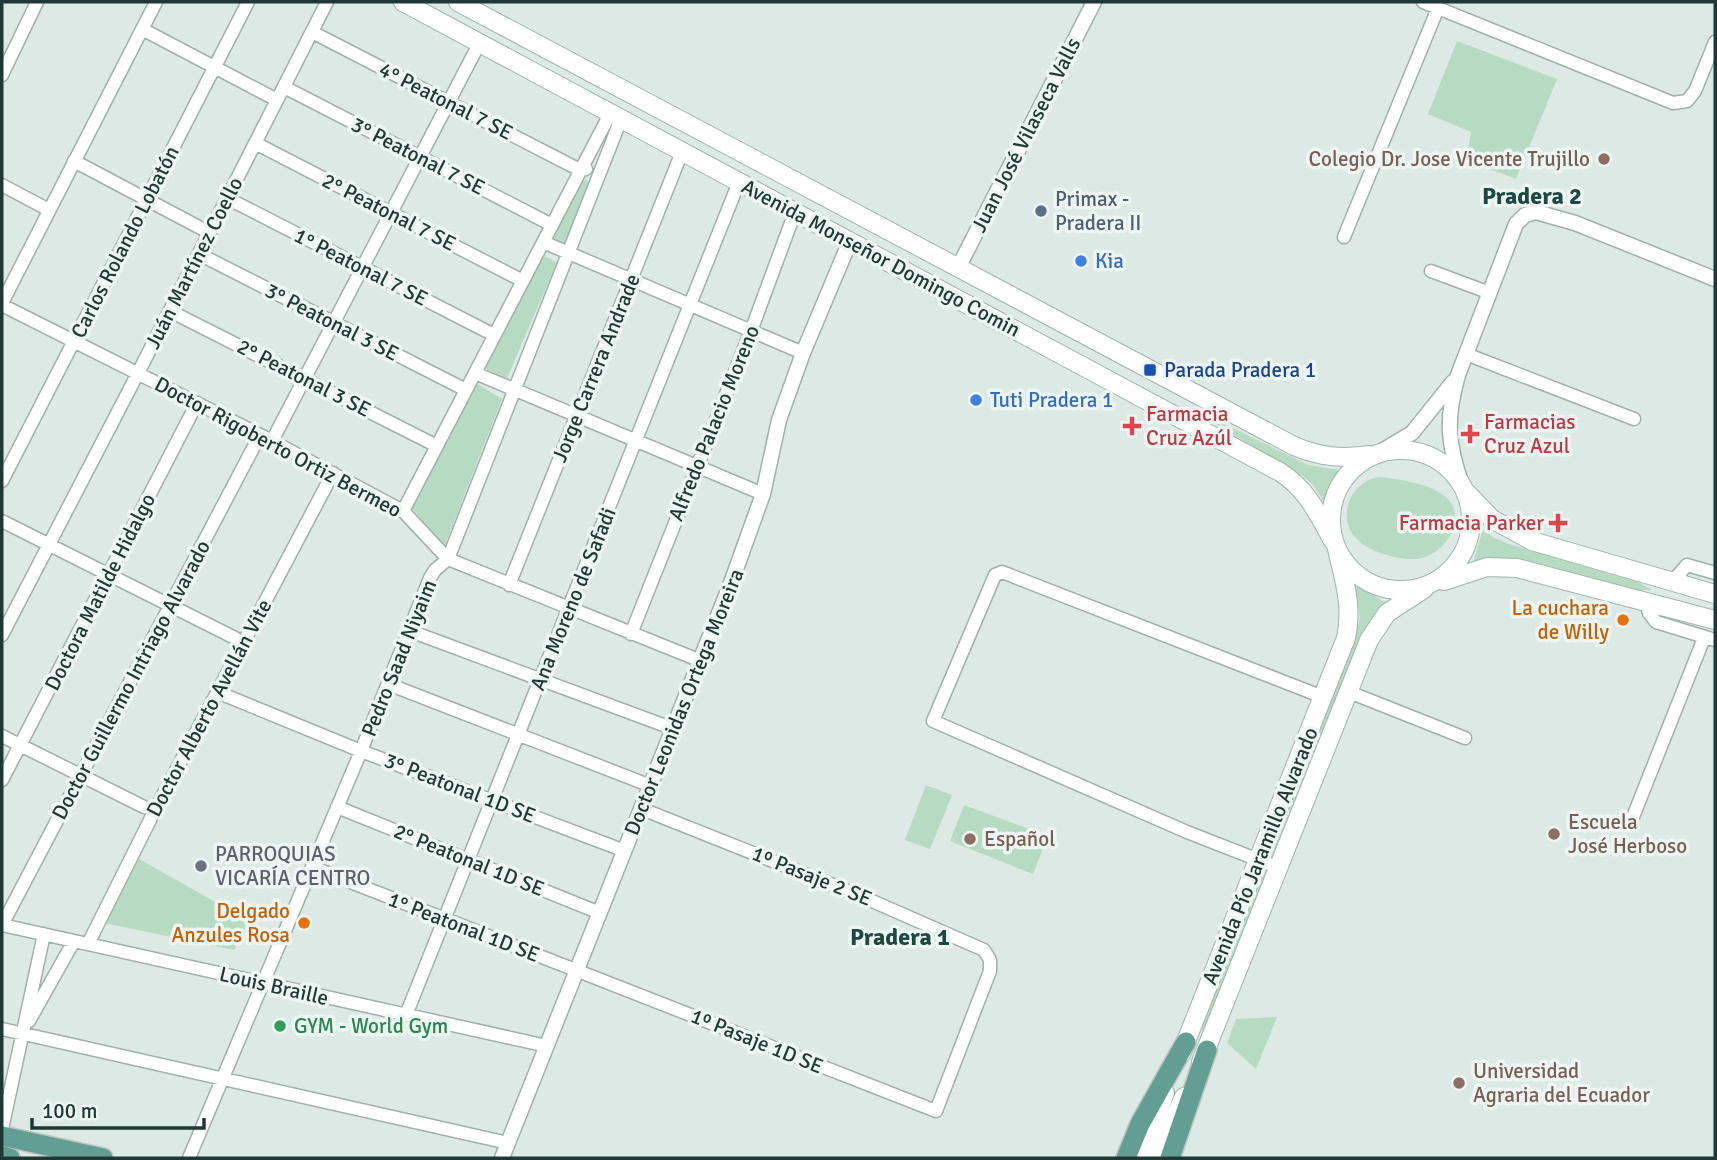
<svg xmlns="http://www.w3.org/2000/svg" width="1717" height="1160" viewBox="0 0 1717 1160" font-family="Signika,sans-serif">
	<rect width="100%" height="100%" fill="#dde9e4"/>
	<path fill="#b6dac2" d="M1457 41 1557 79 1516 179 1466 160 1471 132 1428 114Z
		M586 180 590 184 563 248 550 241 581 182Z
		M541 255 557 262 507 378 482 367Z
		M474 382 502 399 444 547 410 506Z
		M1210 417 1308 465 1339 470 1327 490 1325 503 1313 485 1303 476 1209 420Z
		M1381 477C1401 480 1427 483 1443 495 1471 514 1445 559 1414 559 1395 560 1362 550 1352 533 1337 510 1356 478 1381 477Z
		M1484 526 1492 537 1509 544 1638 582 1652 590H1638L1526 560C1507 557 1492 557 1473 563Z
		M1354 584 1388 604 1209 1023 1202 1032 1203 1020 1355 640 1360 617Z
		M926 785 952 795 930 849 905 840Z
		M964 805 1048 836 1033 874 950 841Z
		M139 859 249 921 234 950 104 923Z
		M1277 1017 1256 1069 1227 1043 1236 1019Z"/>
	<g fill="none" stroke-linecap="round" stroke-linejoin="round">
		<g stroke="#a0b0ab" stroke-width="15">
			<path id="minor" d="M1423 2 1673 103 1687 101 1695 91 1715 42
				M142 29 277 100
				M312 32 580 170 586 169
				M2 75 37 2
				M284 87 552 225
				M255 143 523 281
				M74 161 210 233
				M2 185 49 210
				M227 198 494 335
				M1344 237 1438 8
				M543 242 803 353
				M199 254 466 390
				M1431 271 1490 293
				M2 303 156 2
				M2 305 272 441 403 511 448 559 701 661
				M170 311 437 446
				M1466 354 1634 419
				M475 373 763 494
				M272 441 480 42
				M2 481 248 2
				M403 511 611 112
				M2 521 235 638
				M1672 582 1687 565 1715 573
				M509 585 682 152
				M1646 602 1649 613 1656 622 1715 640
				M410 631 674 729
				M631 634 751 331 795 212
				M2 635 138 373 327 2
				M388 684 651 786
				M217 692 361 751 625 851
				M1349 692 1465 738
				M2 736 144 807
				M2 780 197 403
				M337 807 600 913
				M1631 822 1704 638
				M312 867 936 1111 990 971V960L984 950 863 897 642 809
				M1279 868 1187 832 933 721 995 575 1002 572 1323 697
				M2 925 547 1046
				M2 925 260 435
				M88 944 153 814 333 473
				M406 1015 739 182
				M29 1021 74 941
				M2 1029 508 1143
				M2 1129 44 934
				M189 1158 361 751 430 578 435 570 448 559 621 119"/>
		</g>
		<g stroke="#a0b0ab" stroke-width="17">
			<path id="tertiary" d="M958 268 1094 2
				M1380 452 1412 433 1453 382
				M1462 485C1447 443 1446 417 1458 375L1516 224 1525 215 1536 212 1575 223 1715 279
				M502 1158 731 583 763 494 779 420 803 353 850 241"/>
		</g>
		<g stroke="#9db4ad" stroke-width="20">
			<path id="secondary" d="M403 2 1280 472C1307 489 1318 514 1333 541
				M458 2 1294 446C1320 457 1342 459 1370 455
				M1331 520a70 70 0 1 1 140 0a70 70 0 1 1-140 0Z
				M1467 493 1492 519 1532 541 1715 594
				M1444 581 1487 567 1517 568 1715 620
				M1181 1054 1346 638C1353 607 1344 579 1337 549
				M1201 1062 1369 640 1387 613 1424 589
				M1139 1158 1165 1093
				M1155 1158 1184 1097"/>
		</g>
		<g stroke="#bcc3c2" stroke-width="22">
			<path id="primary" d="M2 1136 103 1158
				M2 1156 10 1158
				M1126 1158 1140 1124 1186 1042
				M1170 1158 1207 1050"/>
		</g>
		<use href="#minor" stroke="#fff" stroke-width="12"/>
		<use href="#tertiary" stroke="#fff" stroke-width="14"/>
		<use href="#secondary" stroke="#fff" stroke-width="18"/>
		<use href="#primary" stroke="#629e93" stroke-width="19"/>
	</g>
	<g fill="#8d6e63" stroke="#edf6f2" stroke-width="2.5">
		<circle cx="1604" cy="159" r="7"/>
		<circle cx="1554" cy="834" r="7"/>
		<circle cx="970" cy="839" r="7"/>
		<circle cx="1459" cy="1083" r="7"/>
	</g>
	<circle fill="#5c6f8a" stroke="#edf6f2" stroke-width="2.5" cx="1041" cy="211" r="7"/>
	<g fill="#3f7fe0" stroke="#edf6f2" stroke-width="2.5">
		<circle cx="1081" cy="261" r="7"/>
		<circle cx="976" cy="400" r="7"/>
	</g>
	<rect fill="#1a4fb4" stroke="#edf6f2" stroke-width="2.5" x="1143" y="363" width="14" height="14" rx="3.5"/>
	<g fill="#e0444e" stroke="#edf6f2" stroke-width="2.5">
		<path d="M1128.5 415.5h7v7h7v7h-7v7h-7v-7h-7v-7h7z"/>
		<path d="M1466.5 423.5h7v7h7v7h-7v7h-7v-7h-7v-7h7z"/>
		<path d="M1554.5 512.5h7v7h7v7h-7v7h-7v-7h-7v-7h7z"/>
	</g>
	<g fill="#e8710a" stroke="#edf6f2" stroke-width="2.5">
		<circle cx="1623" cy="620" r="7"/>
		<circle cx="304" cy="923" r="7"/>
	</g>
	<circle fill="#6b7280" stroke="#edf6f2" stroke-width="2.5" cx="201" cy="866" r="7"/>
	<circle fill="#2e9e5b" stroke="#edf6f2" stroke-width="2.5" cx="280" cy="1026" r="7"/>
	<g text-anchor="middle" stroke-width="7" stroke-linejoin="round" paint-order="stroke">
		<g font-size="21" fill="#1f3833" stroke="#edf6f2">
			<text transform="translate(446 101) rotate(27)" y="7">4° Peatonal 7 SE</text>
			<text transform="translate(1026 135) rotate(-63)" y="7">Juan José Vilaseca Valls</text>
			<text transform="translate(418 156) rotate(27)" y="7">3° Peatonal 7 SE</text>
			<text transform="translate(389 212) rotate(27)" y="7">2° Peatonal 7 SE</text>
			<text transform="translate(125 242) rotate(-63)" y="7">Carlos Rolando Lobatón</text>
			<text transform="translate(881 258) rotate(28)" y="7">Avenida Monseñor Domingo Comin</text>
			<text transform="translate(194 263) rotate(-63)" y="7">Juán Martínez Coello</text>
			<text transform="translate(361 267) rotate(27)" y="7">1° Peatonal 7 SE</text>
			<text transform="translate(332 322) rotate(27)" y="7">3° Peatonal 3 SE</text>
			<text transform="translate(596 368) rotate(-68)" y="7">Jorge Carrera Andrade</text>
			<text transform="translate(304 378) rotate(27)" y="7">2° Peatonal 3 SE</text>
			<text transform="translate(714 423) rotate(-68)" y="7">Alfredo Palacio Moreno</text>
			<text transform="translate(278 447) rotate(28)" y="7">Doctor Rigoberto Ortiz Bermeo</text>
			<text transform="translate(100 592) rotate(-63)" y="7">Doctora Matilde Hidalgo</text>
			<text transform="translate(573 599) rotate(-68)" y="7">Ana Moreno de Safadi</text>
			<text transform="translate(399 658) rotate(-68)" y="7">Pedro Saad Niyaim</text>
			<text transform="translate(131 680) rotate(-62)" y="7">Doctor Guillermo Intriago Alvarado</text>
			<text transform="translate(684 702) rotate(-68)" y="7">Doctor Leonidas Ortega Moreira</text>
			<text transform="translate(209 708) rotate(-62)" y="7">Doctor Alberto Avellán Vite</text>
			<text transform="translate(460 788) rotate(21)" y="7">3° Peatonal 1D SE</text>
			<text transform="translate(1260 856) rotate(-68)" y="7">Avenida Pío Jaramillo Alvarado</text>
			<text transform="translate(469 860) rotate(22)" y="7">2° Peatonal 1D SE</text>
			<text transform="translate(812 876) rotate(22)" y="7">1º Pasaje 2 SE</text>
			<text transform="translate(464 927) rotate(21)" y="7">1° Peatonal 1D SE</text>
			<text transform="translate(274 986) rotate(13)" y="7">Louis Braille</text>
			<text transform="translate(757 1041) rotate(22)" y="7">1º Pasaje 1D SE</text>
		</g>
		<g font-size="21" fill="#785e54" stroke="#edf6f2" text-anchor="start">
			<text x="1590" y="166" text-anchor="end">Colegio Dr. Jose Vicente Trujillo</text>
			<text x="1568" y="829">Escuela<tspan x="1568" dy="24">José Herboso</tspan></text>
			<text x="984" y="846">Español</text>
			<text x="1473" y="1078">Universidad<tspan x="1473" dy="24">Agraria del Ecuador</tspan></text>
		</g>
		<g font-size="21" fill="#4e5e75" stroke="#edf6f2" text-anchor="start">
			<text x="1055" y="206">Primax -<tspan x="1055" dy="24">Pradera II</tspan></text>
		</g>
		<g font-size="21" fill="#366cbe" stroke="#edf6f2" text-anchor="start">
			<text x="1095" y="268">Kia</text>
			<text x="990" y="407">Tuti Pradera 1</text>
		</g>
		<g font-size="21" fill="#164399" stroke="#edf6f2" text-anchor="start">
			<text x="1164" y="377">Parada Pradera 1</text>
		</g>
		<g font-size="21" fill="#be3a42" stroke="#edf6f2" text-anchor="start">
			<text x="1146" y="421">Farmacia<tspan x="1146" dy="24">Cruz Azúl</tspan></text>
			<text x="1484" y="429">Farmacias<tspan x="1484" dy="24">Cruz Azul</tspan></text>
			<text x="1544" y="530" text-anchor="end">Farmacia Parker</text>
		</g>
		<g font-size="21" fill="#c56008" stroke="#edf6f2" text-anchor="end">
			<text x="1609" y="615">La cuchara<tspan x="1609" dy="24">de Willy</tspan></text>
			<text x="290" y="918">Delgado<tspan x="290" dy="24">Anzules Rosa</tspan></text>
		</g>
		<g font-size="21" fill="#5b616d" stroke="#edf6f2" text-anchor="start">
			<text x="215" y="861">PARROQUIAS<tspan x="215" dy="24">VICARÍA CENTRO</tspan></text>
		</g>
		<g font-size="21" fill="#27864d" stroke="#edf6f2" text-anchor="start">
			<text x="294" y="1033">GYM - World Gym</text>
		</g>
		<g font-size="24" font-weight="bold" fill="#1c4941" stroke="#edf6f2">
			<text x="1532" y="204">Pradera 2</text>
			<text x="900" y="945">Pradera 1</text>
		</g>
	</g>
	<rect width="1717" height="1160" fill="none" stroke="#1f3833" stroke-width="7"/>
	<path d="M32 1118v10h172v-10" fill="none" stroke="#1f3833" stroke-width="3.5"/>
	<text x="42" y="1118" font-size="21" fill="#1f3833" stroke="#edf6f2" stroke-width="5" paint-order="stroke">100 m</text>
</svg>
